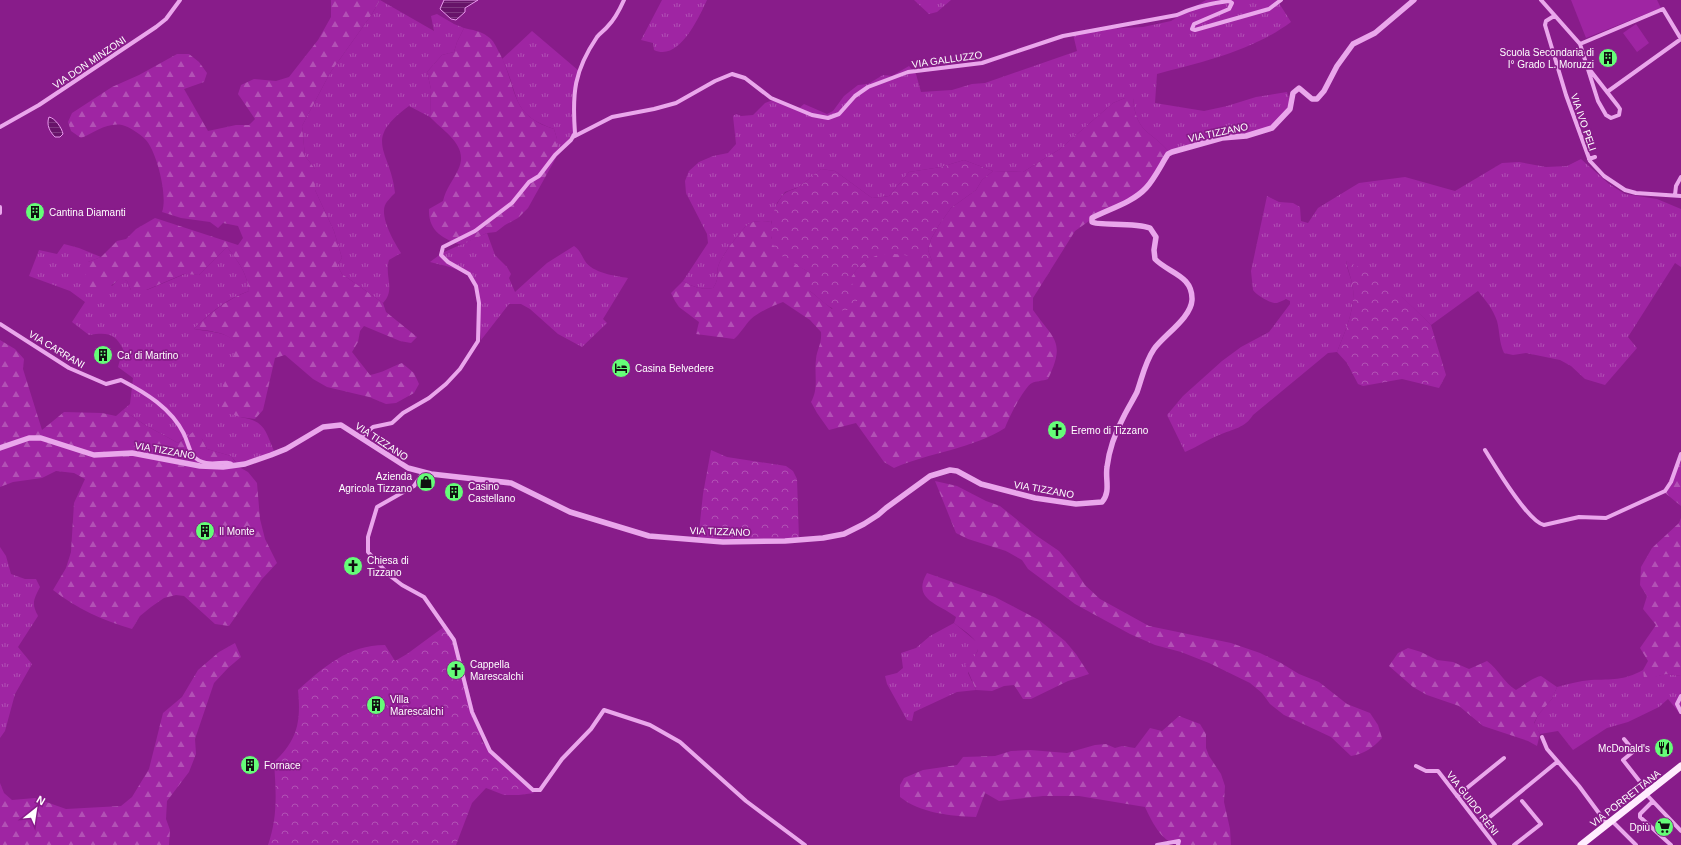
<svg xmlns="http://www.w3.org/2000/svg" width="1681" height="845" viewBox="0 0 1681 845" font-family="Helvetica,sans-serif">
	<defs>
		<pattern id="grass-tufts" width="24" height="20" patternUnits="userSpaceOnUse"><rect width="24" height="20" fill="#9f25a3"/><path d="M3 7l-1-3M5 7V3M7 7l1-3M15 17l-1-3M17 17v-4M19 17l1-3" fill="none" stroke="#b251b5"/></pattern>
		<pattern id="forest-firs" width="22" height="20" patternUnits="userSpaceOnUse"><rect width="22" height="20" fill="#9f25a3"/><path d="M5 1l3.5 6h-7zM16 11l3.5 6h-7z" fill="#b251b5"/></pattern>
		<pattern id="park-crowns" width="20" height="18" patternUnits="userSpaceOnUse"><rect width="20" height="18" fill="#9f25a3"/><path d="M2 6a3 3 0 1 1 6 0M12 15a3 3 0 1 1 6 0" fill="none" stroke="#b251b5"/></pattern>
		<pattern id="water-rules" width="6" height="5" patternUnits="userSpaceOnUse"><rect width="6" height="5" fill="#671369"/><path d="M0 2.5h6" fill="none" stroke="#7e3680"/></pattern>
	</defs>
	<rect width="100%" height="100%" fill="#881c8a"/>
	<path fill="url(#grass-tufts)" d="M380 0 434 31 431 16 437 14 454 24 464 28 457 42 454 52 442 55 427 72 431 89 430 117 409 106C361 141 391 150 395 193 392 196 387 201 385 205 380 218 394 242 401 253L389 260C384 275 396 290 383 303L342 274 337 265 342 258 334 231 315 190V169L305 156 302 126 330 73 372 14Z
		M662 0H707C699 17 679 62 654 50L653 43 641 40Z
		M914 0H951L937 12 929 14Z
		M1206 0H1277L1291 22C1252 51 1203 62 1157 74L1155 103 1204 111 1227 106 1256 97 1287 92 1290 102 1287 113 1271 127 1170 153C1151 130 1136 134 1133 98H1125L1113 103 1060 149 1023 172 993 171 964 160 941 167 909 172 889 196 872 198 835 171 821 169 799 187 785 192 777 203 774 217 771 222C764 221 756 220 749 224 742 228 722 256 719 264 715 273 721 276 713 288 701 290 693 287 683 281L708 243 707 234 686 193 685 181 689 171 699 162 713 156 728 153 736 144 733 116 736 114 741 116 753 115 765 103 773 100 797 110 804 104 827 114 833 111 844 96 858 85 868 84 883 75 892 76 909 66 916 74 921 92 952 90 972 84 985 83 1077 51 1073 34 1105 29 1143 27 1171 21Z
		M532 31 579 71C571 92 570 110 574 132L557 156V139L554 129C509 114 520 94 502 59Z
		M1581 159 1609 184 1625 194 1657 199 1681 209V267L1675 263 1628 337 1637 348 1605 385 1585 379 1571 366 1560 360 1526 353 1513 355 1504 353C1499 342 1500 333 1497 321 1493 309 1486 301 1478 291L1431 325 1402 297 1346 261C1347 270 1352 279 1353 289 1355 310 1345 332 1337 352L1328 353 1253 415C1245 428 1233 429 1219 435 1207 440 1197 447 1185 452L1167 415 1183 396 1222 361 1241 347 1269 332 1290 304V301L1286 299C1284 300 1280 302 1277 303 1271 304 1256 295 1253 290L1251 271 1267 196 1279 202 1293 203 1300 207 1301 221 1308 223 1318 208 1359 183 1405 177 1455 191 1502 163 1519 162 1546 167 1567 166Z
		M487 233 495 255 507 267 511 274 509 278 515 292 547 263 574 246C581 251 581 255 585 261 592 273 616 276 628 278L603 319 607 323 582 347 558 334 530 309 521 304H509L481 340 475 284C467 269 445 266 430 262L442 253Z
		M64 244 79 248 101 257 88 262 112 286 120 278 127 281 131 290H147L185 274 199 275 227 247C238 261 247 273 249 291 226 299 211 312 194 329 210 332 226 331 238 344L233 358 240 417C265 421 265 430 274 451L240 467 231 456 207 449 202 439 186 436 178 443 145 425 123 410 130 404 133 378 118 367 123 349C115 333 107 332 89 335L72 322 85 302 70 291 29 276 39 250 57 254Z
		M0 547 6 556 11 574 25 579H36L40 587C34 599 31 603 38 616L18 647 32 664 15 694 5 731 0 738Z
		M954 623 977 642 979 647 968 673 976 690 957 692 914 712 912 721 907 720 887 684 885 676 897 673 903 668 901 653 916 648 930 636Z
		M1643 670 1644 679 1666 674 1681 676V715L1668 699 1659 707 1628 722 1607 728 1573 750 1558 731 1540 734 1534 724 1538 715 1552 699 1557 687C1568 684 1580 681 1591 680 1612 679 1623 681 1643 670Z"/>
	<path fill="url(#forest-firs)" d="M331 0H380L372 14 330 73 302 126 305 156 315 169V190L334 231 342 258 337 265 342 274 383 303 386 312 417 337 411 343 400 341 364 326 360 331 358 342 352 352 370 375C382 373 391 367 402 363L414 373 419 384 414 393 396 403 386 404 369 397 327 387 313 379 285 355 275 358 263 410 255 419 240 417 218 410 224 384 237 344C226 331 210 331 194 329 211 312 226 300 249 291 247 273 238 261 227 247L199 275 184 274 139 293 131 290 127 281 120 279 102 292 92 291C85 280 84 274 88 262L101 257 117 241 126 239 136 229 155 218 238 245 243 238 238 226 223 223 218 228 210 222 181 218 162 212C168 197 157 151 145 139 140 134 130 127 122 125 107 122 94 133 81 138L71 131 68 122 72 113 112 87 139 75 177 54H189L199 62 207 73 204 82 184 89 208 131 236 125H249L255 119 238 94 241 85 254 79 276 81 289 77 318 40 331 17Z
		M464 28C472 30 481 31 487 36 494 40 496 47 500 54 518 89 509 115 554 129L557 139V156L528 208 518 218 505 225 496 232 487 233 461 245C443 239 428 231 429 209L443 201C446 188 453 181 458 170 470 146 444 132 430 117L431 89 427 72 442 55 454 52 457 42Z
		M1125 98H1133C1136 134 1151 130 1170 153L1149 185 1135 199 1103 211 1075 231 1033 298V310C1054 340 1066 341 1048 379 1043 381 1036 381 1032 383 1024 387 1008 419 1005 428 975 448 928 453 894 468L884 462 856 423 829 430 817 413 811 402C819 388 814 375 816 359 817 349 822 344 821 332L810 320 783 302C772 306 759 312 751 319 745 325 741 333 734 339L696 334 699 322 679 307 675 301 671 293 683 281C693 287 701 290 713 288 721 276 715 273 719 264 722 256 742 228 749 224 756 220 764 221 771 222V238L799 266 810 273V291L832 309C845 287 857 257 886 252 900 250 918 258 932 261L928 250 931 239 939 225 951 208 976 190 982 180 993 171 1023 172 1060 149 1113 103Z
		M0 340 15 349 24 359 23 369 42 430 64 412 102 413 116 416 123 410 145 425 178 443 193 432 202 439 207 449 231 456 239 467 248 472 257 483 260 519 265 539 277 563 262 579 229 626 215 624 184 596 176 595 164 598 151 607 140 616 132 629C102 620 77 609 53 590L66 568 71 552 74 503 85 479 74 473 56 471 42 478 13 482 0 487Z
		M1678 461 1681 463V506L1664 492Z
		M935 481 957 486 986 501 1000 506 1037 536 1059 551 1075 570 1085 585 1100 599 1149 626 1231 643 1260 653 1281 663 1299 674 1319 682 1347 704 1370 713 1378 725 1382 738C1373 748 1364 754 1351 756L1331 737 1284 715 1270 704 1262 693 1250 683 1209 663 1181 652 1155 645 1130 634 1075 604 1028 569 1022 560 1006 551 968 539 956 533Z
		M1681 518V676L1666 674 1644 680 1643 670 1648 661 1640 648 1656 625 1643 609 1647 596 1640 585 1641 567 1652 548 1679 523Z
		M927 573 995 597 1039 620 1065 641 1076 654 1089 674 1068 681 1031 699H1023L1014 685 1004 686 992 691 976 690 965 664C992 647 971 636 954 623L956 617C940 604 911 600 927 573Z
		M235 643 241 657 228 668 214 683 195 739 196 754 189 772 167 801 166 819 170 830 169 845H0V783L4 793 12 800 35 798 66 809 121 806 132 797 149 769 163 713 182 697 198 670 219 652Z
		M1408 648 1421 652 1437 660 1453 662 1469 669 1487 661C1499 670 1504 683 1516 690 1525 685 1531 678 1541 676L1557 687 1552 699 1538 715 1534 723 1540 734 1537 746 1528 741 1483 726 1459 706 1427 695 1413 687 1389 666 1398 653Z
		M1179 716 1200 724 1206 734V748L1209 756 1221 774 1225 786 1224 802 1230 829 1231 845C1217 845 1188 845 1177 845 1161 841 1151 820 1145 807L1079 796H1043L999 801 985 793 976 817C950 816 920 813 900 797V785L904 778 923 770 957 765 963 757 995 756 1011 751 1030 750 1067 753 1095 745 1106 744 1115 748 1122 746 1135 748 1150 728 1162 731Z"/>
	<path fill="url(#park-crowns)" d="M964 160 993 171 982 180 976 190 951 208 939 225 931 239 928 250 932 261C898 254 872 243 850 279L858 296 856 307C834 317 827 304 810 291V273C799 266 786 261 777 251 765 237 772 206 784 194 788 190 795 190 800 186 807 181 814 174 821 169L835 171 872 198 889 196 909 172 941 167Z
		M1346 261 1384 279 1431 325 1446 375 1439 388 1402 379 1363 386 1358 384 1347 363 1337 352C1345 332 1355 310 1353 289 1352 280 1348 270 1346 261Z
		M711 450 727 457 786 466 793 471 797 479 799 539 698 541 703 494Z
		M445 626 461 661 482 742 499 756 534 793 519 795H504L486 788 472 803 456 845H268C278 817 276 791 274 762 298 740 301 721 298 690 324 667 348 645 385 645L395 661 407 654Z"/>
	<path fill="#9f25a3" d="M1571 0H1657L1661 8 1586 38Z
		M1636 24 1649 43 1637 52 1623 33Z"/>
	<path fill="url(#water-rules)" stroke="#ea9aee" d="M444 0H478L465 8V12L456 20 451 19 440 9Z
		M49 117C55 118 62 128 63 134L60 137H55C50 132 46 125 49 117Z"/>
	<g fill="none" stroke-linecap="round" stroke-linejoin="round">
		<path stroke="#eaa7ec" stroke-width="4" d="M1541 0 1580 44 1598 101 1606 115 1611 118 1619 115 1620 109 1618 106 1586 65
			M1554 16 1546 21 1545 25 1566 95 1590 161 1604 176 1625 190 1636 193 1681 196
			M1580 44 1663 9 1681 39
			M1607 92 1681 39
			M0 127 39 105 156 27 166 19 180 0
			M573 137 612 117 654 109 676 103 715 81 732 74 745 78 771 98 812 115 828 118 839 114 855 96 868 87 908 72 982 63 1063 36 1177 15C1194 7 1211 3 1229 1L1232 3 1229 9 1194 24 1192 29 1195 30 1269 9 1281 0
			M1589 159 1595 157
			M1675 195 1676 186 1681 177
			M0 207V213
			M0 324 69 368 106 384 121 380C146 393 171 408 184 434 187 441 189 448 192 455 207 471 225 458 233 465
			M361 437 373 427 392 423 403 413 429 398 446 384 460 369 478 341 479 303 476 286 469 274 448 262 441 255 443 247 475 231 512 203 529 182 539 176 555 155 571 140 575 133C572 93 574 71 597 37 600 33 605 30 608 26 615 19 620 9 624 0
			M1485 450C1495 466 1528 522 1544 525L1579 517 1606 518 1665 491 1671 482 1681 454
			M423 473 414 486 377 507 368 537V552L389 575 402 585 424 597 454 640 472 712 490 751 533 790H540L562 759 591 729 604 710 650 725 680 742 746 801 805 845
			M1681 696 1677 704 1681 712
			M1542 737 1547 749 1579 786 1607 824
			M1624 739 1634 751 1623 760 1648 792
			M1416 766 1426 771H1438L1495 845
			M1646 794 1681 831
			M1457 796 1504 758
			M1652 802 1640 814V817L1671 845
			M1612 821 1636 845
			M1480 825 1557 762
			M1157 845 1179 841 1178 845
			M1514 845 1541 824 1522 801"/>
		<path stroke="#eaa7ec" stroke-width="5.5" d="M0 448 29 438H41L94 455 132 453 200 466 223 467 245 464 271 455 286 449 323 427 341 425 408 468 431 474 511 483 570 512 649 536 723 542 785 541 823 538 844 534 864 524 878 515 886 508 930 476 950 470 957 471 981 484 1035 498 1076 504 1102 502C1111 492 1105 479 1107 467 1109 450 1116 431 1124 416 1128 408 1133 400 1137 392 1142 378 1145 362 1154 349 1164 335 1191 318 1192 300 1193 275 1168 273 1155 259L1154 250 1156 237 1150 228C1135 222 1098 226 1092 222V218C1109 209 1132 203 1146 188 1155 178 1161 165 1168 154L1172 152 1222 138 1246 136 1272 128 1290 109 1293 93 1299 88 1312 99H1317L1324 91 1337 66 1353 44 1375 33 1414 0"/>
		<path stroke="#ffedfe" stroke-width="7" d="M1581 845 1681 766"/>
	</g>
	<defs>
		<g id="building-disc" transform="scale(1)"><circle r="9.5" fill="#65fd78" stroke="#881c8a"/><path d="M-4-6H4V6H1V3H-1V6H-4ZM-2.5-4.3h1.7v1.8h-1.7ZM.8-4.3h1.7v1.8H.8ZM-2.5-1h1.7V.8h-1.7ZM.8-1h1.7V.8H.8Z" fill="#111"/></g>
		<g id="hotel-disc" transform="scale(1)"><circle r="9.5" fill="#65fd78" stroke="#881c8a"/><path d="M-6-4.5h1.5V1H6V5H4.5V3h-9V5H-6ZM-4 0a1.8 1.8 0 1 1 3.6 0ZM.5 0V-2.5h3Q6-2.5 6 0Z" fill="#111"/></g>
		<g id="church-disc" transform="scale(1)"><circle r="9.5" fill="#65fd78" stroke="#881c8a"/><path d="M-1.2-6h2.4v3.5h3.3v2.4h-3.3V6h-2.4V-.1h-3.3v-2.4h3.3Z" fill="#111"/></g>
		<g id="shop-disc" transform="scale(1)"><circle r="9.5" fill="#65fd78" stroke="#881c8a"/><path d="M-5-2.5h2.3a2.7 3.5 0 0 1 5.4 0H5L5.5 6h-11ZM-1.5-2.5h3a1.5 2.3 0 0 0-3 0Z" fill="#111"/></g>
		<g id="restaurant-disc" transform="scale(1)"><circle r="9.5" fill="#65fd78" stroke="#881c8a"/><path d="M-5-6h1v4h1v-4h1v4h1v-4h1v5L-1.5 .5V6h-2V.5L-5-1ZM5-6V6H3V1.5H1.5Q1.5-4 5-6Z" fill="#111"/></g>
		<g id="supermarket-disc" transform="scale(1)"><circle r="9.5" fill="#65fd78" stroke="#881c8a"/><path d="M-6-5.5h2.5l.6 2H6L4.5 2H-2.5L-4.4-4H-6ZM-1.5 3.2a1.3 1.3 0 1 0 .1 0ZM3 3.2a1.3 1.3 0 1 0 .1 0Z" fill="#111"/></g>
	</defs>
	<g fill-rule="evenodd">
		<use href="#building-disc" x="1608" y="58"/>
		<use href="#building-disc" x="35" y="212"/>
		<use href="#building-disc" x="103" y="355"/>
		<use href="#hotel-disc" x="621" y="368"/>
		<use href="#church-disc" x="1057" y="430"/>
		<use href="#shop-disc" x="426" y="482"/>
		<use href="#building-disc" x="454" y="492"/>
		<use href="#building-disc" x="205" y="531"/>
		<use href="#church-disc" x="353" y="566"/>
		<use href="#church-disc" x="456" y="670"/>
		<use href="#building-disc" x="376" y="705"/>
		<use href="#restaurant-disc" x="1664" y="748"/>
		<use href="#building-disc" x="250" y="765"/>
		<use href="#supermarket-disc" x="1664" y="827"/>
	</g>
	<g text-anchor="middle" stroke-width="3.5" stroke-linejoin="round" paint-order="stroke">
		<g font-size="10" fill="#fff" stroke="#881c8a" text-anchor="start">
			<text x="1594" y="56" text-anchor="end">Scuola Secondaria di<tspan x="1594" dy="12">I° Grado L. Moruzzi</tspan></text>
			<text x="49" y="216">Cantina Diamanti</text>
			<text x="117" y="359">Ca' di Martino</text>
			<text x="635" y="372">Casina Belvedere</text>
			<text x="1071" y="434">Eremo di Tizzano</text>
			<text x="412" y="480" text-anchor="end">Azienda<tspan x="412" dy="12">Agricola Tizzano</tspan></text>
			<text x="468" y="490">Casino<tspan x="468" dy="12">Castellano</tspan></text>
			<text x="219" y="535">Il Monte</text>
			<text x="367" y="564">Chiesa di<tspan x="367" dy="12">Tizzano</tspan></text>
			<text x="470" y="668">Cappella<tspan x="470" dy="12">Marescalchi</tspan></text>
			<text x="390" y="703">Villa<tspan x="390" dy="12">Marescalchi</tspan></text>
			<text x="1650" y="752" text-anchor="end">McDonald's</text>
			<text x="264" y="769">Fornace</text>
			<text x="1650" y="831" text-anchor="end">Dpiù</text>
		</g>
		<g font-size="10" fill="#fff" stroke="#881c8a">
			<text transform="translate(947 59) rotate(-8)" y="4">VIA GALLUZZO</text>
			<text transform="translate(89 62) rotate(-34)" y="4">VIA DON MINZONI</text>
			<text transform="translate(1584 122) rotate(71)" y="4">VIA IVO PELI</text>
			<text transform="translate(1218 132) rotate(-12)" y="4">VIA TIZZANO</text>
			<text transform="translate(57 349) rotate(31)" y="4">VIA CARRANI</text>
			<text transform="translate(382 441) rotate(33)" y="4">VIA TIZZANO</text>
			<text transform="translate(165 450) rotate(10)" y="4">VIA TIZZANO</text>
			<text transform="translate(1044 489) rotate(10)" y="4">VIA TIZZANO</text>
			<text transform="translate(720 531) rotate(2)" y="4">VIA TIZZANO</text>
			<text transform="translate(1625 798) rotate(-38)" y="4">VIA PORRETTANA</text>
			<text transform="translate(1473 803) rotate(52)" y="4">VIA GUIDO RENI</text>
		</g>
	</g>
	<g transform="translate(36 809) rotate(30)" stroke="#881c8a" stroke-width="3" paint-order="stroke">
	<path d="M0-3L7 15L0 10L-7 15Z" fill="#ffffff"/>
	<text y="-6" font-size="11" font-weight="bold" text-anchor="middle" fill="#ffffff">N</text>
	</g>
</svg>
